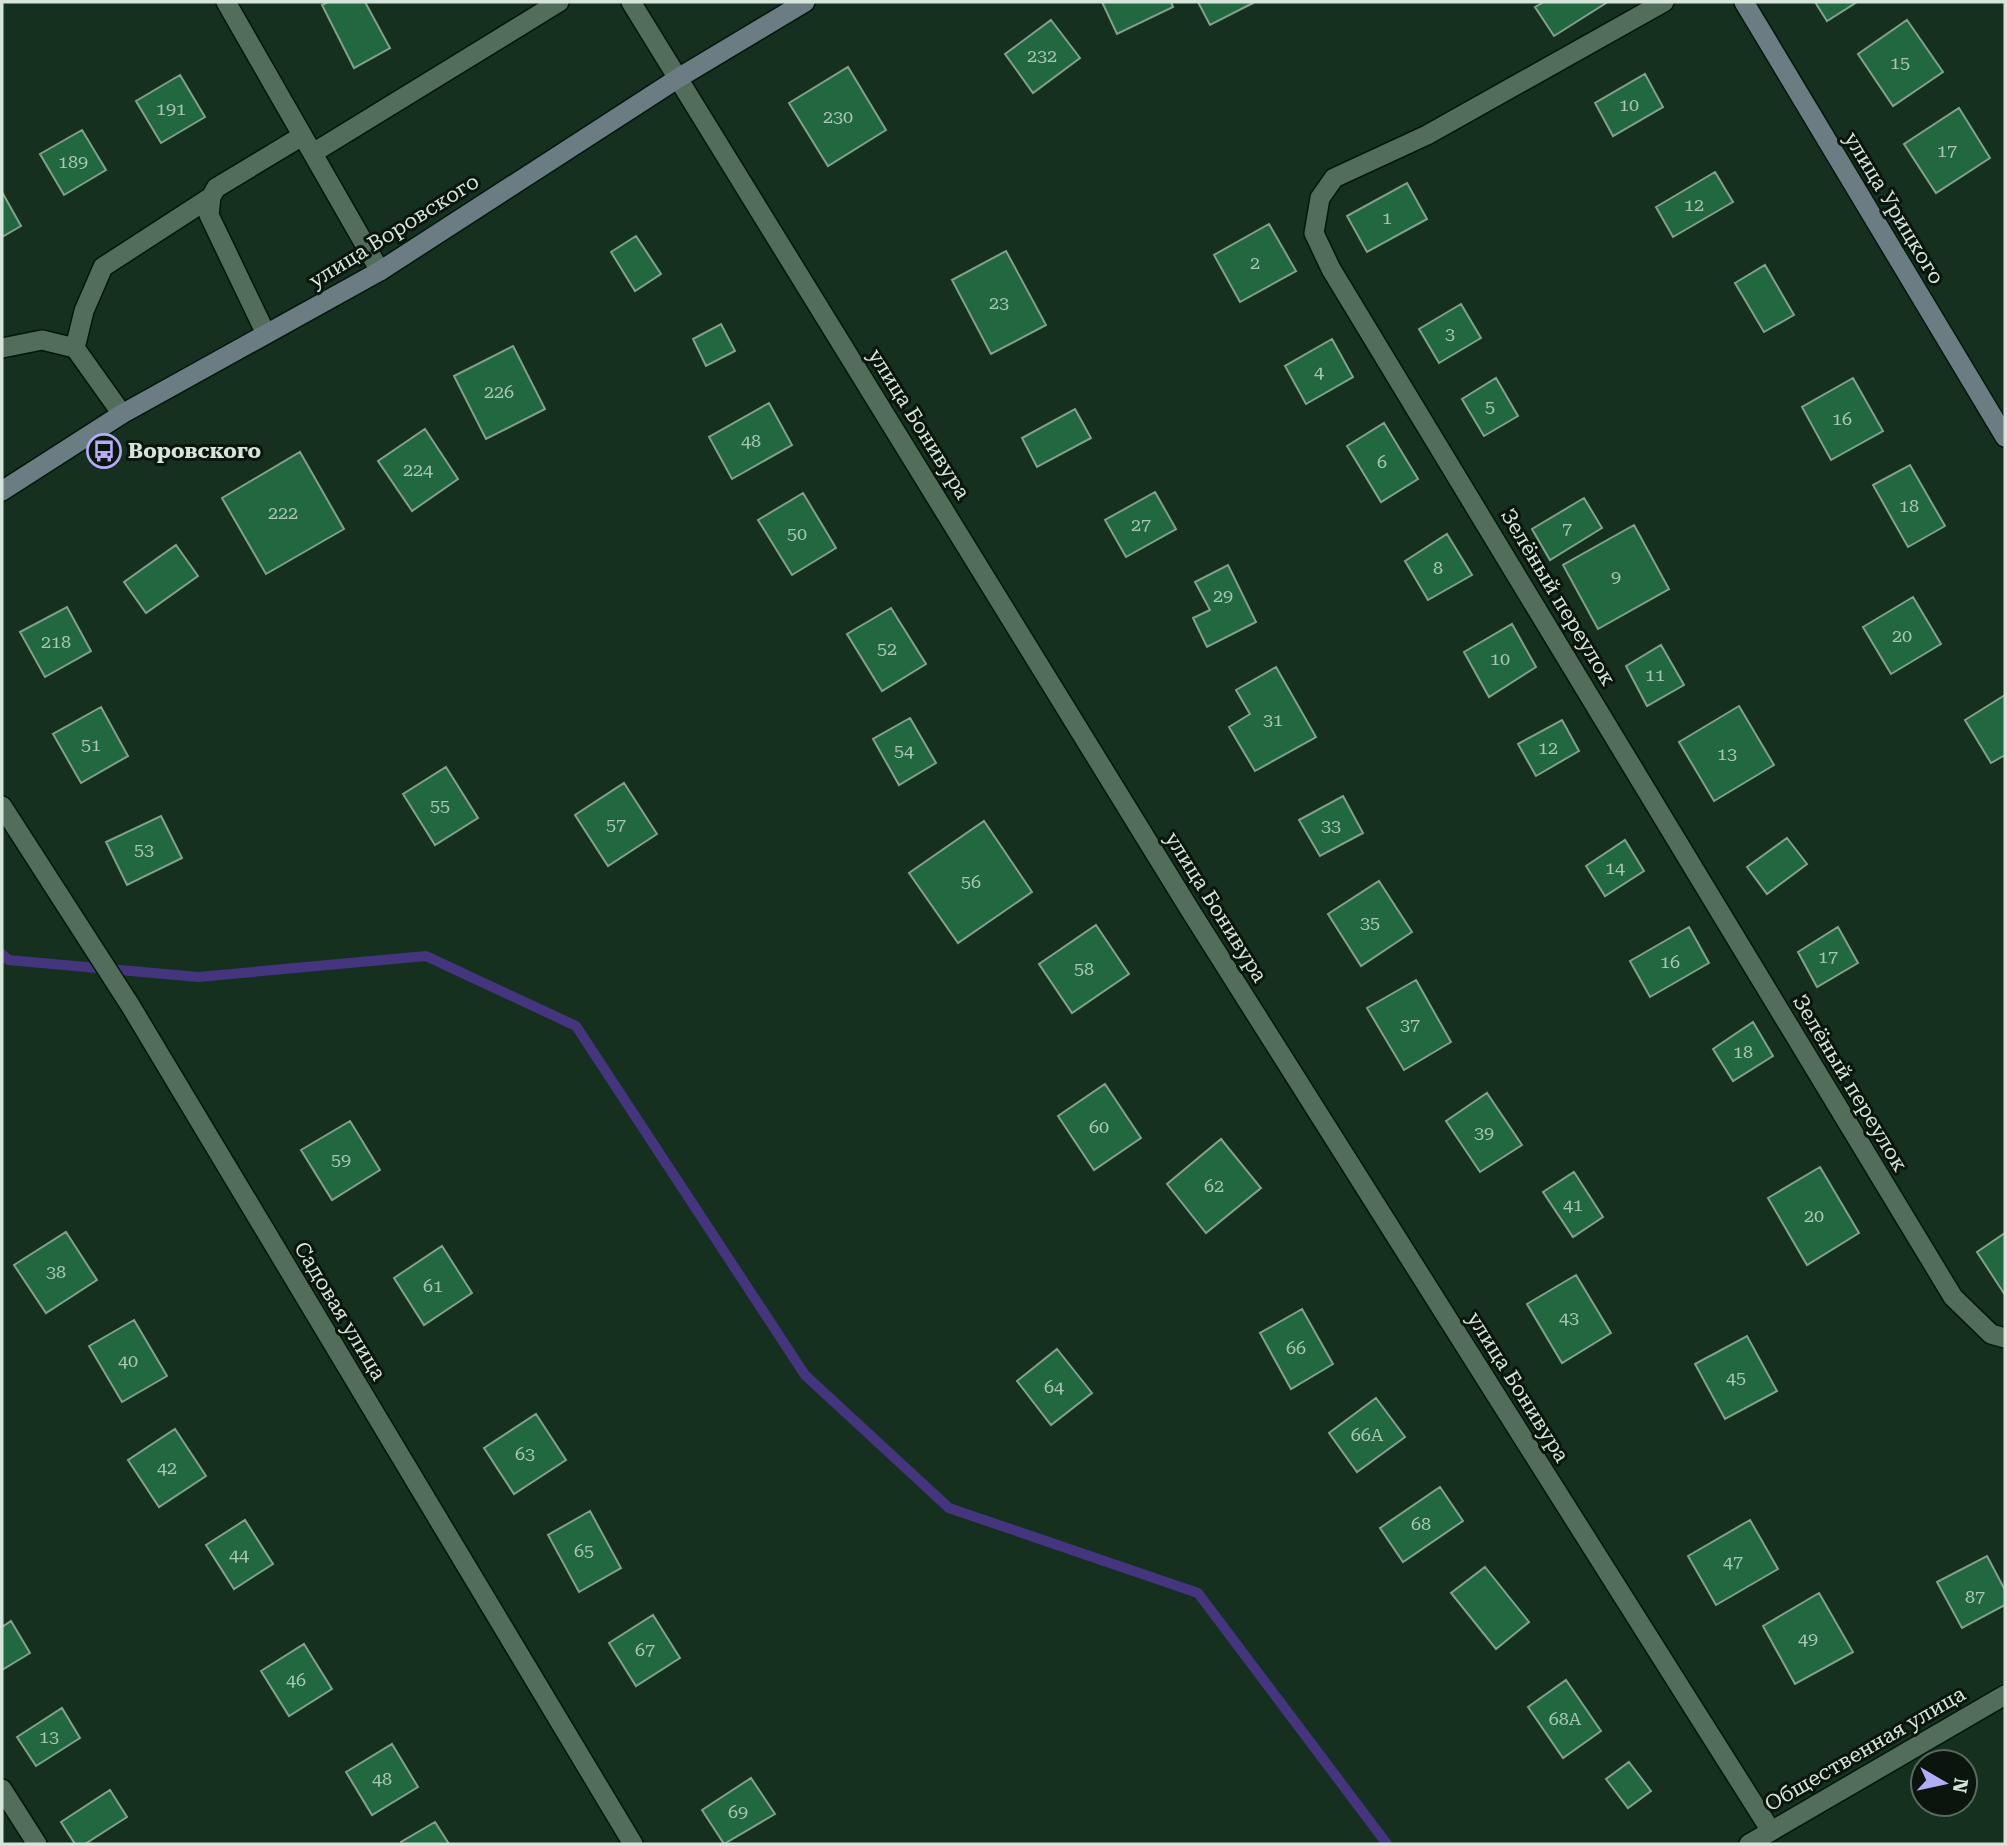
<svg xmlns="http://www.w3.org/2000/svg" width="2007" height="1846" viewBox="0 0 2007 1846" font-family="'Roboto Serif',serif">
	<rect width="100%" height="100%" fill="#163020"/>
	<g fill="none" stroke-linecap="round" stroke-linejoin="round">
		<path stroke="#44357e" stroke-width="10" d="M2 954 8 960 198 977 426 956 576 1026 805 1375 949 1508 1198 1593 1387 1844"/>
	</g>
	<path fill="#216841" stroke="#82a08c" stroke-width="2" d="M328 2H365L390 48 354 68 322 5Z
		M1102 2H1171L1173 7 1117 34Z
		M1198 2H1255L1210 25Z
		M1544 2H1605L1606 3 1554 36 1535 7Z
		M1815 2H1857L1827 21Z
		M1051 20 1080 58 1033 93 1005 54Z
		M1907 20 1943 72 1893 106 1858 54Z
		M848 67 886 130 828 166 789 103Z
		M1645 74 1663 107 1613 136 1595 103Z
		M180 75 205 117 161 143 136 101Z
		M1959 108 1990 158 1936 193 1904 144Z
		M82 130 106 170 64 195 40 154Z
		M1715 172 1733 202 1673 237 1656 207Z
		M1407 183 1427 219 1367 252 1347 216Z
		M2 192 21 226 2 237Z
		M1269 224 1296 271 1240 302 1214 255Z
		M636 236 661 274 635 291 611 252Z
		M1006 251 1046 325 991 354 952 280Z
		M1765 265 1794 315 1764 332 1735 283Z
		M1461 304 1481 338 1439 363 1419 329Z
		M721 324 735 351 706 366 693 339Z
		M1332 339 1353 377 1306 404 1285 366Z
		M513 346 545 409 486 439 454 376Z
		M1496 378 1518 416 1484 436 1462 399Z
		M1853 378 1883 431 1831 460 1802 407Z
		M769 403 792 445 732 479 709 437Z
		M1075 409 1091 438 1037 467 1022 438Z
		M1384 423 1418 479 1381 502 1347 446Z
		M425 429 458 479 412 511 378 461Z
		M300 452 344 529 266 574 222 498Z
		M1910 465 1945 526 1908 547 1873 485Z
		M1155 492 1176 529 1126 557 1105 520Z
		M803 493 836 548 792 575 758 520Z
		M1584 498 1602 528 1550 560 1532 529Z
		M1634 525 1669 589 1598 629 1563 565Z
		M1447 534 1472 575 1428 600 1405 561Z
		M176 545 198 576 146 613 124 582Z
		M1228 565 1256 622 1207 647 1193 618 1210 610 1195 582Z
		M1913 597 1941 644 1891 674 1863 627Z
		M67 607 91 651 45 677 20 632Z
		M891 608 926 664 882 691 847 634Z
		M1512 624 1536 667 1489 697 1464 652Z
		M1661 645 1684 685 1647 706 1626 666Z
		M1276 667 1316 737 1255 771 1229 727 1250 714 1236 690Z
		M2005 695V755L1991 763 1965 720Z
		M1739 706 1774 765 1714 801 1679 742Z
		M101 707 128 756 81 783 53 734Z
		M910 718 936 763 899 785 873 739Z
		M1562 720 1579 751 1536 776 1518 744Z
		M446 767 478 818 435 845 403 794Z
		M624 783 657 834 608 866 575 815Z
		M1343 796 1363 833 1320 856 1299 820Z
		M161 816 182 858 127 885 106 842Z
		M984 821 1032 892 958 943 909 873Z
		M1787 838 1807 864 1767 894 1747 867Z
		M1625 840 1644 871 1605 896 1586 866Z
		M1379 881 1412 932 1361 966 1328 914Z
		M1096 925 1129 974 1072 1013 1039 964Z
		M1689 927 1709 963 1650 997 1630 961Z
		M1838 927 1858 963 1817 987 1798 952Z
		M1416 980 1451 1042 1404 1070 1367 1008Z
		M1753 1022 1773 1056 1733 1081 1713 1049Z
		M1105 1084 1141 1138 1094 1170 1058 1116Z
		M1487 1093 1522 1145 1480 1172 1446 1121Z
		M350 1121 380 1170 332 1200 301 1150Z
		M1221 1139 1261 1188 1206 1233 1167 1184Z
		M1820 1167 1859 1233 1807 1265 1768 1198Z
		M1574 1172 1603 1217 1573 1237 1543 1192Z
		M66 1232 97 1280 46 1313 14 1265Z
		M2005 1233V1295L1977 1252Z
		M442 1246 472 1293 424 1325 394 1278Z
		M1576 1275 1611 1333 1562 1363 1527 1304Z
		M1302 1309 1333 1364 1291 1389 1260 1333Z
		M134 1320 167 1376 122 1402 89 1346Z
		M1747 1336 1777 1391 1725 1419 1695 1364Z
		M1057 1349 1092 1393 1051 1425 1017 1381Z
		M1376 1398 1405 1437 1357 1472 1329 1433Z
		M536 1414 566 1460 514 1494 484 1448Z
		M175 1429 206 1476 159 1507 128 1460Z
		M1440 1487 1463 1521 1403 1562 1380 1528Z
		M590 1511 621 1568 579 1592 548 1535Z
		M245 1520 273 1564 234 1589 206 1545Z
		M1750 1520 1778 1569 1716 1605 1688 1556Z
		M1987 1556 2005 1590V1605L1962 1628 1937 1582Z
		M1485 1567 1529 1622 1496 1649 1451 1593Z
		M1819 1593 1853 1652 1795 1684 1763 1626Z
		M653 1615 680 1658 636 1686 609 1643Z
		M11 1621 30 1653 2 1670V1627Z
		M304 1644 332 1689 289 1716 261 1671Z
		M1566 1680 1601 1731 1563 1758 1528 1707Z
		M62 1708 80 1738 36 1766 17 1737Z
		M392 1744 418 1787 372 1815 346 1772Z
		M1629 1762 1651 1791 1628 1808 1606 1779Z
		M751 1778 775 1814 724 1844 702 1810Z
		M110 1790 127 1817 85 1844H75L61 1822Z
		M435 1822 449 1844H402L401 1842Z"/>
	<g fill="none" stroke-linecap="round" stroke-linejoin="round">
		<g stroke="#001809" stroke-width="22">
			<path id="service" d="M313 153 559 2
				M266 334 209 215 211 197 216 188 302 136
				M2 348 42 340 75 348 122 414
				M75 348 84 311 103 267 211 197"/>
		</g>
		<g stroke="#001809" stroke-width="22">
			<path id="minor" d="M226 2 380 271
				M631 2 1190 910 1771 1831
				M1664 2 1427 135 1334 178 1320 198 1314 233 1331 269 1953 1297 1991 1334 2005 1338
				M2 1789 37 1844
				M1749 1844 2005 1695"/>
		</g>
		<g stroke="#001809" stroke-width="22">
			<path id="tertiary" d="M2 806 130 1005 633 1844"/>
		</g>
		<g stroke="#001809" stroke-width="22">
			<path id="secondary" d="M1744 2 2005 437
				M2 491 122 414 380 271 680 77 805 2"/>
		</g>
		<use href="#service" stroke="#526e5b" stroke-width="19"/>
		<use href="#minor" stroke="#526e5b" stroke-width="19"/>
		<use href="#tertiary" stroke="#526e5b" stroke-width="19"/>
		<use href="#secondary" stroke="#6b7c83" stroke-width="19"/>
	</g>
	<defs>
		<g id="bus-ring" transform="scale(1.75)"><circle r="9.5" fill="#0a150e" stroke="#b5acf8" stroke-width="1.5"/><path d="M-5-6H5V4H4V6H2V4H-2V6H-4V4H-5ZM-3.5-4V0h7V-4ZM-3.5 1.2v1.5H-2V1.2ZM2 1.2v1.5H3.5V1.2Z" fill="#b5acf8"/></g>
	</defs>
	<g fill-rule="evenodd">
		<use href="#bus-ring" x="104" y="451"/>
	</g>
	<g text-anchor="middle" stroke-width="6" stroke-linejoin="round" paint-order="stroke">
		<g font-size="18" fill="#a8c6b4">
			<text x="1042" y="62">232</text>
			<text x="1900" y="69">15</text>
			<text x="1629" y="111">10</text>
			<text x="171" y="115">191</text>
			<text x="838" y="123">230</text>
			<text x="1947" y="157">17</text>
			<text x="73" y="168">189</text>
			<text x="1694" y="211">12</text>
			<text x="1387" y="224">1</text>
			<text x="1255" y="269">2</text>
			<text x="999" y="309">23</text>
			<text x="1450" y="340">3</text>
			<text x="1319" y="378">4</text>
			<text x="499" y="398">226</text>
			<text x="1490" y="413">5</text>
			<text x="1842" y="425">16</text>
			<text x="751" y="447">48</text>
			<text x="1382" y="468">6</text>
			<text x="418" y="476">224</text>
			<text x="1909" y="512">18</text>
			<text x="283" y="519">222</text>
			<text x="1141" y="531">27</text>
			<text x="1567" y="535">7</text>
			<text x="797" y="540">50</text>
			<text x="1438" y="574">8</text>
			<text x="1616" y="583">9</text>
			<text x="1223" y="602">29</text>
			<text x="1902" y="642">20</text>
			<text x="56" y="648">218</text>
			<text x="887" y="655">52</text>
			<text x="1500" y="665">10</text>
			<text x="1655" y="681">11</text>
			<text x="1273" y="726">31</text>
			<text x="91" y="751">51</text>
			<text x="1548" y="754">12</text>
			<text x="904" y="757">54</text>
			<text x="1727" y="760">13</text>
			<text x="440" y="812">55</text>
			<text x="616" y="831">57</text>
			<text x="1331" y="832">33</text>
			<text x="144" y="856">53</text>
			<text x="1615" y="874">14</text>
			<text x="971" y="888">56</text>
			<text x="1370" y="929">35</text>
			<text x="1828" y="963">17</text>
			<text x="1670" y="968">16</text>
			<text x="1084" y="975">58</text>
			<text x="1410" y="1031">37</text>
			<text x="1743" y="1058">18</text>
			<text x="1099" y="1133">60</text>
			<text x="1484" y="1139">39</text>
			<text x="341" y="1166">59</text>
			<text x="1214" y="1192">62</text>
			<text x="1573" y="1211">41</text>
			<text x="1814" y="1222">20</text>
			<text x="56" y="1278">38</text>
			<text x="433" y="1292">61</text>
			<text x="1569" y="1324">43</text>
			<text x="1296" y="1354">66</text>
			<text x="128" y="1367">40</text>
			<text x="1736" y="1384">45</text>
			<text x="1054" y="1393">64</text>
			<text x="1367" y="1441">66А</text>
			<text x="525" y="1460">63</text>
			<text x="167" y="1474">42</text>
			<text x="1421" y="1530">68</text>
			<text x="584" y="1557">65</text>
			<text x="239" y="1561">44</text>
			<text x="1733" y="1568">47</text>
			<text x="1975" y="1603">87</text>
			<text x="1808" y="1645">49</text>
			<text x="645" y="1656">67</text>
			<text x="296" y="1686">46</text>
			<text x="1565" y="1725">68А</text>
			<text x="49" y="1743">13</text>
			<text x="382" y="1785">48</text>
			<text x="738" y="1818">69</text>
		</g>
		<g font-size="21" fill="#d5e5da" stroke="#0a150e">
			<text transform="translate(1894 208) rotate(59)" y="7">улица Урицкого</text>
			<text transform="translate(394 231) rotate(-32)" y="7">улица Воровского</text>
			<text transform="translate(919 424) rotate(58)" y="7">улица Бонивура</text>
			<text transform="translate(1558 597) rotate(59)" y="7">Зелёный переулок</text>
			<text transform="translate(1216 907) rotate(58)" y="7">улица Бонивура</text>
			<text transform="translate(1850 1083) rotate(59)" y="7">Зелёный переулок</text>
			<text transform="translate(340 1311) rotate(59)" y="7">Садовая улица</text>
			<text transform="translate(1518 1387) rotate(58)" y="7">улица Бонивура</text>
			<text transform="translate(1865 1749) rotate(-30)" y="7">Общественная улица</text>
		</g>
		<g font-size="21" font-weight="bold" fill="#d5e5da" stroke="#0a150e" text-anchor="start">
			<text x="128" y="458">Воровского</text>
		</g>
	</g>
	<rect width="2007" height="1846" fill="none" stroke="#d5e5da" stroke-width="7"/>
	<g transform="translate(1944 1783) rotate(99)"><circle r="33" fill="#0a150e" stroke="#5b6860" stroke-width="2"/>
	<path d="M0-5L12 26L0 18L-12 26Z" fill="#b5acf8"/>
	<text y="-10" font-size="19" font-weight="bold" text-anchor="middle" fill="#d5e5da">N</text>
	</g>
</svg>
